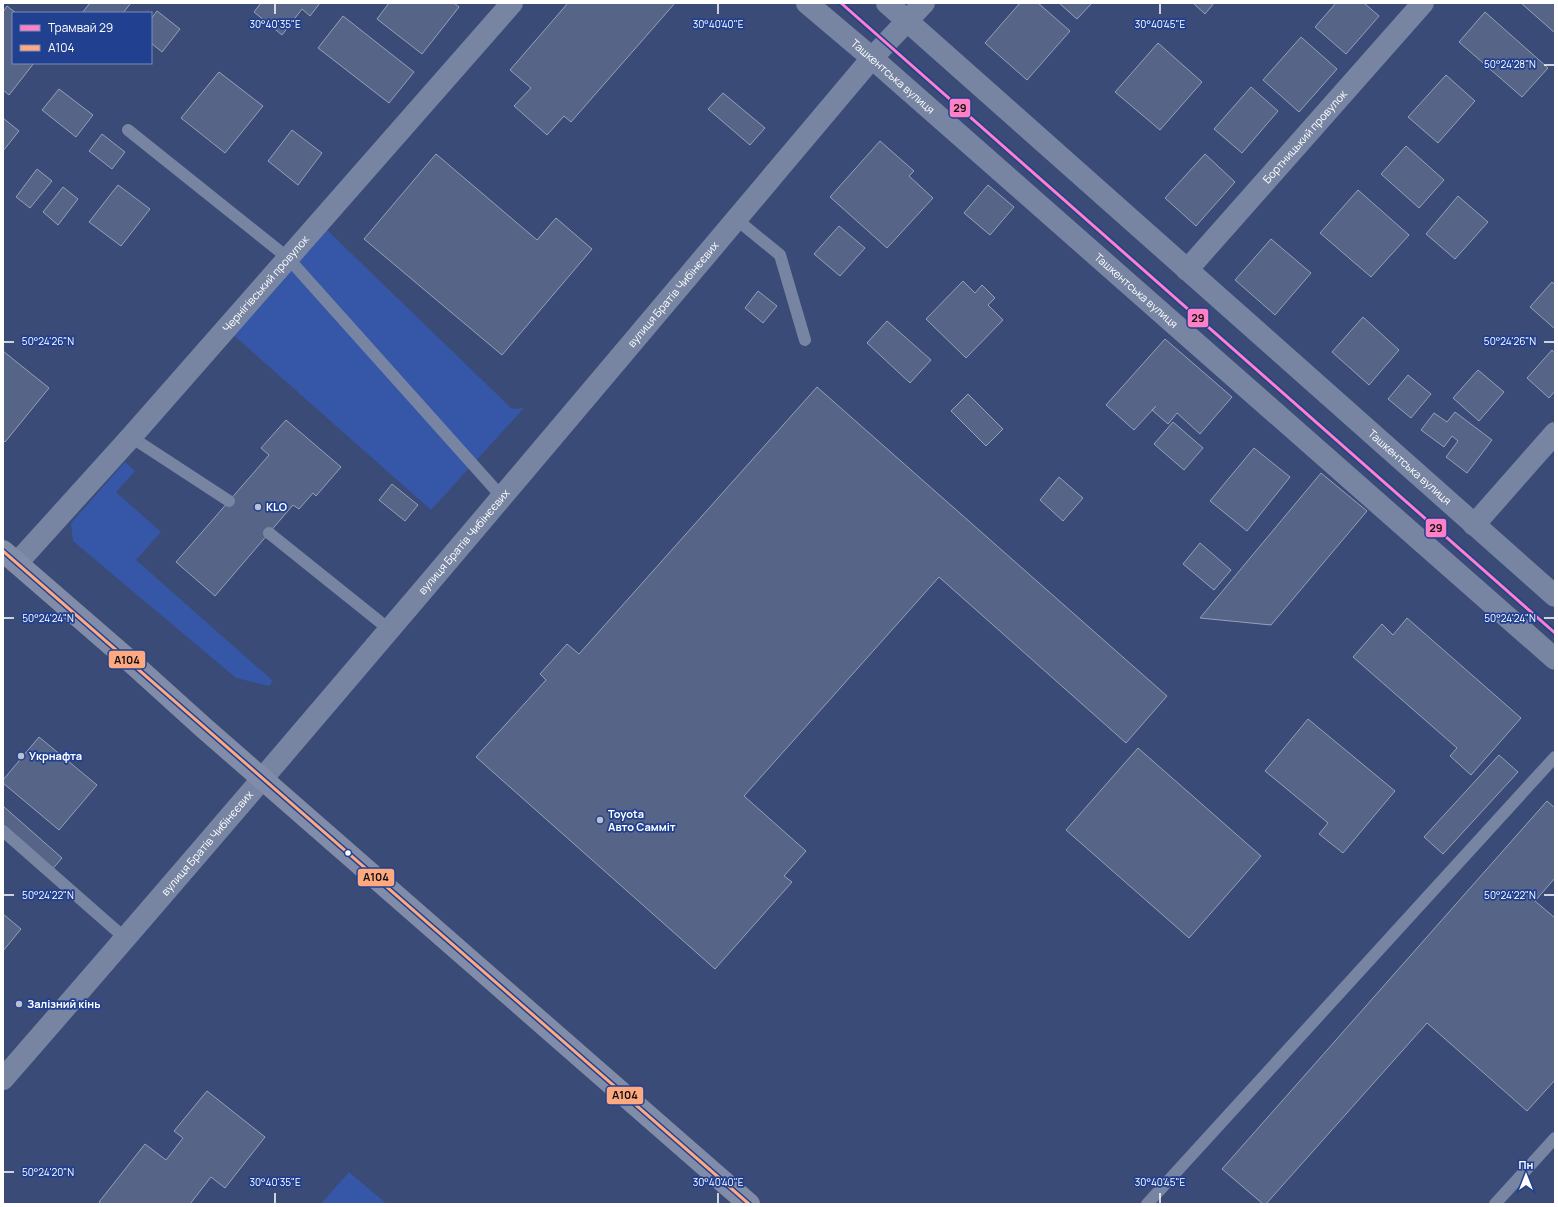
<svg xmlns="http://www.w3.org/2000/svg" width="1558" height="1207" viewBox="0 0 1558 1207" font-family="Manrope,sans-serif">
	<rect width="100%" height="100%" fill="#3a4b77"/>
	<path fill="#3657a7" d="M326 229 512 409 524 408 431 510 230 332Z
		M125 462 135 471 116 492 161 532 136 560 273 681 269 686 236 678 73 541 71 523Z
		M349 1172 387 1204H321Z"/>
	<path fill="#566487" stroke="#96a0b8" d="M90 3H131L123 13H82Z
		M261 3H320L310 16 302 9 282 35 254 12Z
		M389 3H454L459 7 422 54 377 19Z
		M568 3H675L571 122 564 116 547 135 514 106 531 88 510 70Z
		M1020 3H1038L1070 31 1027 80 985 43Z
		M1059 3H1092L1077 19Z
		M1193 3H1214L1205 14Z
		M1336 3H1364L1379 16 1346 54 1315 27Z
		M1521 3H1555V33Z
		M7 6 16 13H13V63H34L9 95 3 90V12Z
		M157 11 180 29 162 52 151 43V19Z
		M1485 12 1548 68 1522 97 1459 42Z
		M343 16 414 72 389 103 318 48Z
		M1301 37 1337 69 1299 112 1263 80Z
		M1158 43 1202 82 1160 130 1115 92Z
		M219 72 263 106 225 153 181 118Z
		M1446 75 1475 101 1438 143 1408 117Z
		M1251 87 1278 111 1242 153 1214 129Z
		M59 89 93 115 76 137 42 110Z
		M723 93 765 128 750 145 708 109Z
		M3 118 19 131 3 151Z
		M292 130 322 153 298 185 268 161Z
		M102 134 125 152 112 169 89 151Z
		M880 141 914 171 909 176 933 198 887 248 830 197Z
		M1406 146 1444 180 1419 208 1381 174Z
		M436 154 537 240 556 218 592 249 502 355 364 239Z
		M1205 154 1235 182 1196 226 1165 198Z
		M37 169 52 181 30 208 16 197Z
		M118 185 150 209 121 246 89 222Z
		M988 185 1014 207 990 235 964 213Z
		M63 187 78 199 58 225 43 212Z
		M1358 190 1409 235 1371 277 1320 233Z
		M1458 196 1488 222 1455 259 1426 234Z
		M839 226 865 248 840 276 814 254Z
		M1271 239 1311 273 1275 315 1235 280Z
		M963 281 975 293 982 285 995 298 988 305 1003 320 966 358 926 319Z
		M1552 282 1555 285V329L1530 307Z
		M758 291 777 306 763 323 745 308Z
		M1363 317 1399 350 1369 385 1332 352Z
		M887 321 931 360 910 383 867 343Z
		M1165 339 1232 397 1200 434 1177 413 1168 424 1152 410 1156 406 1134 430 1106 405Z
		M1552 350 1555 353V391L1549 398 1527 378Z
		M3 351 49 388 5 442 3 440Z
		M1478 370 1504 392 1479 421 1453 398Z
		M1408 375 1431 394 1411 418 1388 399Z
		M817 387 1167 696 1126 743 939 577 744 796 806 851 784 876 792 882 715 969 476 757 546 680 540 674 567 644 579 654Z
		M968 394 1003 429 986 446 951 411Z
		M1455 412 1492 440 1467 473 1446 457 1458 441 1452 436 1444 447 1421 430 1434 413 1447 422Z
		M286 420 341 467 316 496 313 493 299 509 293 505 215 596 176 562 269 455 261 448Z
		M1173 422 1203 448 1184 470 1154 444Z
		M1254 448 1290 477 1247 531 1210 501Z
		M1321 473 1367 511 1271 625 1200 618Z
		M1059 477 1083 498 1063 521 1040 500Z
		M392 484 418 505 405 521 379 500Z
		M1200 543 1231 570 1214 590 1183 564Z
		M1407 618 1521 718 1471 775 1450 756 1457 748 1353 657 1382 624 1393 635Z
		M1308 719 1395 791 1343 853 1319 834 1328 823 1265 771Z
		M39 737 97 785 59 830 3 783V780Z
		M1138 748 1261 856 1189 938 1066 830Z
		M1499 755 1518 772 1443 854 1424 837Z
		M1547 801 1555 808V878L1535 901 1555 918V1080L1527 1111 1427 1023 1266 1204H1263L1222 1169Z
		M3 806 62 858 49 873 3 833Z
		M3 914 21 929 3 951Z
		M207 1091 265 1137 225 1188 211 1177 190 1204H102L99 1202 145 1144 166 1160 183 1138 174 1131Z"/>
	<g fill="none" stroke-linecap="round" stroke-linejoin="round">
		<path stroke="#7784a2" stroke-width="12" d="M128 130 288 258 502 497
			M736 219 780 255 805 340
			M131 437 229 501
			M269 533 390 630
			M3 831 126 939
			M1147 1204 1555 757
			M1495 1204 1555 1138"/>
		<g stroke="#7784a2" stroke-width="22">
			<path id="s1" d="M807 3 872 58 1555 659"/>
			<path id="s2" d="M887 3 1555 596"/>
			<path id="s3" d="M1187 270 1423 3"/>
			<path d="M1474 525 1555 433"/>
			<path id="s4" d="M17 563 131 437 512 3"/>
			<path id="s5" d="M3 1079C297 742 584 400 872 58L924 3"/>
		</g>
		<path stroke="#818ca9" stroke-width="22" d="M3 551 131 662 204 728 749 1204"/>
		<g stroke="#214090" stroke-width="6">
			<path id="bus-1" d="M3 551 749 1204"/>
		</g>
		<use href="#bus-1" stroke="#ffa980" stroke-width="3"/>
		<g stroke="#214090" stroke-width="6">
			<path id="tram-1" d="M841 3 1555 633"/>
		</g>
		<use href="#tram-1" stroke="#ff80c5" stroke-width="3"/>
	</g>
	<path fill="none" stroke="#fff" stroke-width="1.5" d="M275 4V14M718 4V14M1160 4V14M1544 65H1554M4 342H14M1544 342H1554M4 618H14M1544 618H1554M4 895H14M1544 895H1554M4 1172H14M275 1193V1203M718 1193V1203M1160 1193V1203"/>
	<g fill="#bac0cf" stroke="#214090" stroke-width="1.5">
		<circle cx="258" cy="507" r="4"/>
		<circle cx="21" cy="756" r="4"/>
		<circle cx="600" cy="820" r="4"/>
		<circle cx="19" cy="1004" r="4"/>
	</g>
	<circle fill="#fff" stroke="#214090" stroke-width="1.5" cx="348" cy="853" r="3.5"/>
	<g text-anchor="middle" stroke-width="3.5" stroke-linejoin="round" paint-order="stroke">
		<g font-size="11" fill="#fff" stroke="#214090">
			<text dy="4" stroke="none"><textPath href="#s1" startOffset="113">Ташкентська вулиця</textPath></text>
			<text dy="4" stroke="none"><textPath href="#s3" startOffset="178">Бортницький провулок</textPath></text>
			<text dy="4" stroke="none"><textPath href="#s4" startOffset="374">Чернігівський провулок</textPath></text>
			<text dy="4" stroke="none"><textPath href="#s1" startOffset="437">Ташкентська вулиця</textPath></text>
			<text dy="4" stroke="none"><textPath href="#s5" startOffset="1032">вулиця Братів Чибінєєвих</textPath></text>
			<text dy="4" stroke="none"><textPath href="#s2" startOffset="699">Ташкентська вулиця</textPath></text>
			<text dy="4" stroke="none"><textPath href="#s5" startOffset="708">вулиця Братів Чибінєєвих</textPath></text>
			<text dy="4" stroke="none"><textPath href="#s5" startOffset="312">вулиця Братів Чибінєєвих</textPath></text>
		</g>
		<g font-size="11" font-weight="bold" fill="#fff" stroke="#214090" text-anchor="start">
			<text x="266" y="511">KLO</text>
			<text x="29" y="760">Укрнафта</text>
			<text x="608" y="818">Toyota<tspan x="608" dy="13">Авто Самміт</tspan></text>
			<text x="27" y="1008">Залізний кінь</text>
		</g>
	</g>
	<g font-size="10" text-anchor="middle" fill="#fff" stroke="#214090" stroke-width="3.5" stroke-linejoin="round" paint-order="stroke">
		<text x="275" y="28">30°40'35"E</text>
		<text x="718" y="28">30°40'40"E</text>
		<text x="1160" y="28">30°40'45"E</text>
		<text x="1510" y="68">50°24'28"N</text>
		<text x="48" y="345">50°24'26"N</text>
		<text x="1510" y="345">50°24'26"N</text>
		<text x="48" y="622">50°24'24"N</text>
		<text x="1510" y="622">50°24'24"N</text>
		<text x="48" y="899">50°24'22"N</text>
		<text x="1510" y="899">50°24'22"N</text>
		<text x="48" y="1176">50°24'20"N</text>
		<text x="275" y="1186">30°40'35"E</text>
		<text x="718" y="1186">30°40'40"E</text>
		<text x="1160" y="1186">30°40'45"E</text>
	</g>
	<g stroke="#214090" stroke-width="1.5">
		<rect x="949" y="98" width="22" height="20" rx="4" fill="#ff80c5"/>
		<rect x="1187" y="308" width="22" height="20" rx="4" fill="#ff80c5"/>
		<rect x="1425" y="518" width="22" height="20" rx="4" fill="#ff80c5"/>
		<rect x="108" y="650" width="38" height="19" rx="4" fill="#ffa980"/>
		<rect x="357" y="868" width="38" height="19" rx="4" fill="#ffa980"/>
		<rect x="606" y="1086" width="38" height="19" rx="4" fill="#ffa980"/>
	</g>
	<g font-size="11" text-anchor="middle" font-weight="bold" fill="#111">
		<text x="960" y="112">29</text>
		<text x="1198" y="322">29</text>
		<text x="1436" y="532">29</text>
		<text x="127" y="664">А104</text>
		<text x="376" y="881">А104</text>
		<text x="625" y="1099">А104</text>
	</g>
	<rect width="1558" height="1207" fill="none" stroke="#ffffff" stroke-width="8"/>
	<rect x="12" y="12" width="140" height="52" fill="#214090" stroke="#7a8cbc"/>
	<rect x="20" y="25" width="20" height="6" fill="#ff80c5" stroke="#7a8cbc"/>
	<text x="48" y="32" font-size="12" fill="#ffffff">Трамвай 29</text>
	<rect x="20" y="45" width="20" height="6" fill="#ffa980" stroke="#7a8cbc"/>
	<text x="48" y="52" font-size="12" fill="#ffffff">А104</text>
	<g transform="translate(1526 1175)" stroke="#214090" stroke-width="3" paint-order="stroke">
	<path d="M0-3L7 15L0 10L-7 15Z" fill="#ffffff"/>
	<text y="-6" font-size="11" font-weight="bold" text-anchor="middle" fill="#ffffff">Пн</text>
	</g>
</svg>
